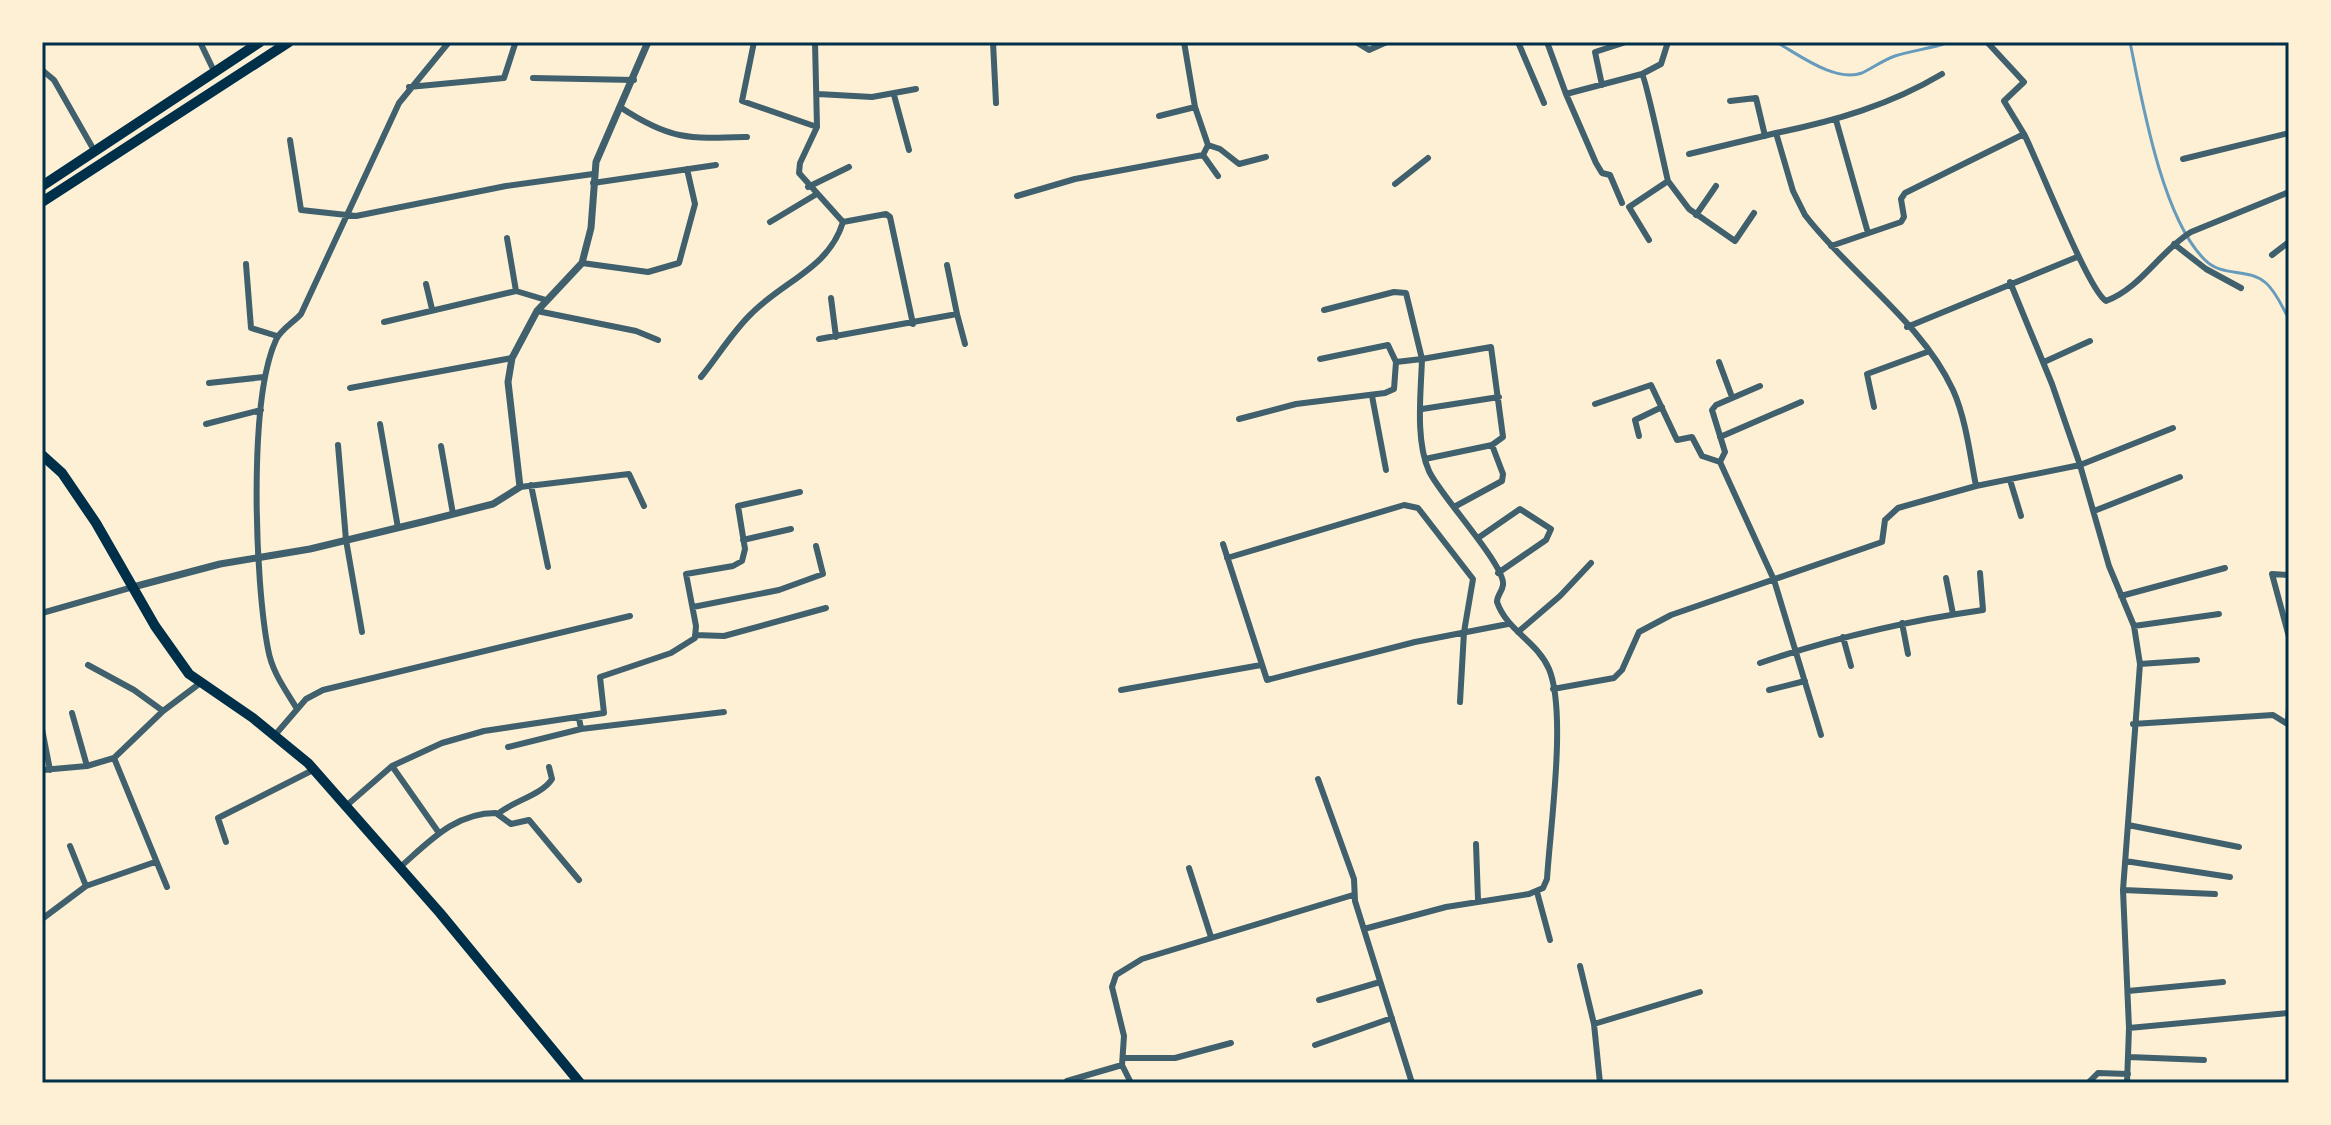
<svg xmlns="http://www.w3.org/2000/svg" width="2331" height="1125" viewBox="0 0 2331 1125" font-family="'Playfair Display',serif">
	<rect width="100%" height="100%" fill="#fdf0d5"/>
	<g fill="none" stroke-linecap="round" stroke-linejoin="round">
		<path stroke="#669bbc" stroke-width="3" d="M1776 42C1798 54 1835 83 1862 73 1873 68 1883 60 1895 56 1913 50 1931 49 1949 42
			M2130 42C2142 101 2162 218 2205 260 2223 278 2248 267 2266 283 2277 293 2282 307 2289 319"/>
		<path stroke="#3f606c" stroke-width="6" d="M200 42 214 71
			M754 42 742 101 817 127
			M815 42 817 127 800 163 799 173 843 222
			M993 42 996 103
			M1155 42H1165
			M1356 42 1369 50 1387 42
			M1518 42 1544 103
			M1547 42 1566 94 1642 74
			M42 70 54 80 95 152
			M1942 74C1890 105 1835 121 1776 133L1793 191 1805 215C1850 274 1921 321 1953 390 1966 419 1970 455 1976 486
			M533 78 634 80
			M1602 85 1595 52 1623 43
			M409 87 504 78 515 44
			M818 94 872 97 916 89
			M1566 94 1596 163 1602 173 1610 175 1622 203
			M894 95 909 150
			M1730 101 1756 98 1765 136
			M620 107C670 140 688 139 747 137
			M1195 107 1208 145
			M1159 116 1195 107 1184 42
			M1836 120 1868 233
			M2024 134C2039 163 2088 290 2106 301 2141 288 2161 250 2191 232L2289 192
			M290 140 301 210 356 216 506 186 593 174
			M1208 145 1220 149 1239 164 1266 157
			M1689 154 1776 133
			M1203 155 1218 176
			M2183 159 2289 133
			M1668 181C1664 165 1646 79 1642 74L1661 64 1668 42
			M593 183 716 165
			M1395 184 1428 158
			M808 187 849 167
			M1017 196 1075 179 1203 155 1208 145
			M1696 215 1716 186
			M770 222 815 195
			M843 222 886 214 890 217 913 324
			M507 238 516 291
			M1649 240 1629 207 1668 181 1689 209 1735 241 1754 213
			M2174 244 2206 269 2241 288
			M1831 246 1901 222 1904 217 1901 199 1905 193 2024 134 2004 101 2024 82 1987 42
			M2272 255 2289 242
			M582 263 648 272 679 263 695 204 687 169
			M246 264 251 328 277 336
			M2010 282 2052 384 2080 465 2109 566 2134 626 2140 664 2123 890 2129 1028 2127 1083
			M426 284 432 309
			M831 298 836 337
			M537 311 636 331 658 340
			M957 314 965 344
			M384 322 516 291 546 300
			M1907 327 2077 257
			M819 339 957 314 947 265
			M1320 359 1388 345 1396 362
			M1719 362 1732 397
			M2044 362 2090 341
			M701 377C718 356 733 331 752 313 785 280 829 268 843 222
			M209 383 264 377
			M1760 386 1716 405 1712 410 1725 452 1720 462 1774 580 1821 735
			M350 388 512 358
			M1372 396 1386 470
			M1595 404 1651 385 1677 440 1692 437 1702 456 1720 462
			M1874 407 1867 374 1927 352
			M1422 409 1499 397
			M1239 419 1296 404 1385 393 1394 389 1396 362 1422 359 1406 293 1394 292 1324 310
			M206 424 261 410
			M380 424 398 528
			M1639 436 1635 420 1662 407
			M1720 437 1801 402
			M338 445 346 540 362 632
			M441 446 453 514
			M2010 480 2021 516
			M531 485 548 567
			M520 487 629 474 644 506
			M1454 507 1502 481 1503 474 1492 445
			M2094 511 2180 477
			M1478 538 1520 509 1551 529 1546 540 1498 573
			M743 540 791 529
			M1223 544 1267 680 1415 642 1508 624
			M1227 558 1404 505 1418 508 1473 579 1464 632 1460 702
			M2289 575 2272 574 2289 637
			M1946 578 1953 614
			M2121 596 2225 568
			M693 607 779 590 823 574 816 546
			M42 613 133 587
			M1902 623 1908 654
			M2134 626 2219 614
			M1518 632 1560 596 1591 563
			M695 635 724 636 826 608
			M1843 637 1851 666
			M1760 663C1833 638 1906 621 1983 610L1980 573
			M2140 664 2197 660
			M88 665 134 690 163 711
			M1553 689 1614 678 1622 670 1639 632 1671 615 1882 542 1885 520 1898 508 1976 486 2080 465 2173 428
			M1121 690 1261 665
			M1769 690 1805 681
			M297 709C285 689 272 672 268 649 255 581 248 401 276 340 280 330 294 322 301 314L399 103 449 42
			M72 713 87 766
			M579 718 581 729 724 712
			M2133 724 2273 715 2289 725
			M2288 724 2289 708
			M42 729 50 770
			M275 735 306 699 323 690 630 616
			M508 747 581 729
			M114 758 167 887
			M392 766 439 833
			M42 770 87 766 114 758 163 711 199 684
			M1318 779 1354 879 1355 901 1412 1083
			M346 806 392 766 442 743 484 731 604 713 600 677 671 653 695 638 696 626 686 574 733 566 742 561 745 549 738 506 800 492
			M499 813C514 801 543 794 552 779L549 767
			M2128 825 2239 847
			M226 842 218 818 313 770
			M1476 844 1478 900
			M70 846 86 886
			M2125 861 2230 877
			M399 868C429 842 454 813 496 813L511 824 529 820 579 880
			M1189 868 1211 937
			M2123 890 2215 894
			M1537 892 1550 940
			M42 919 86 886 155 862
			M1364 929 1446 907 1529 894 1543 888 1547 879C1550 829 1567 712 1549 669 1537 641 1507 631 1497 602 1497 595 1502 592 1503 585 1506 566 1439 494 1429 471 1415 440 1421 392 1422 359L1491 347 1503 437 1492 445 1425 459
			M1580 966 1594 1024 1600 1083
			M2128 991 2223 982
			M1319 1000 1380 982
			M1594 1024 1700 992
			M2129 1028 2289 1013
			M1315 1045 1392 1018
			M2129 1057 2204 1060
			M1123 1058H1175L1231 1043
			M1067 1081 1122 1065
			M1131 1083 1122 1065 1124 1036 1112 987 1116 975 1142 959 1353 895
			M2088 1083 2098 1073 2128 1074"/>
		<path stroke="#3f606c" stroke-width="7" d="M133 587 220 564 310 549 426 521 493 504 520 487 508 382 512 358 537 311 582 263 591 228 596 162 648 42"/>
		<path stroke="#003049" stroke-width="10" d="M42 186 260 42
			M42 202 289 42
			M42 455 62 473 96 523 155 626 189 674 253 718 308 763 440 913 580 1083"/>
	</g>
	<rect width="2331" height="1125" fill="none" stroke="#fdf0d5" stroke-width="88"/>
	<rect x="44" y="44" width="2243" height="1037" fill="none" stroke="#003049" stroke-width="3"/>
</svg>
